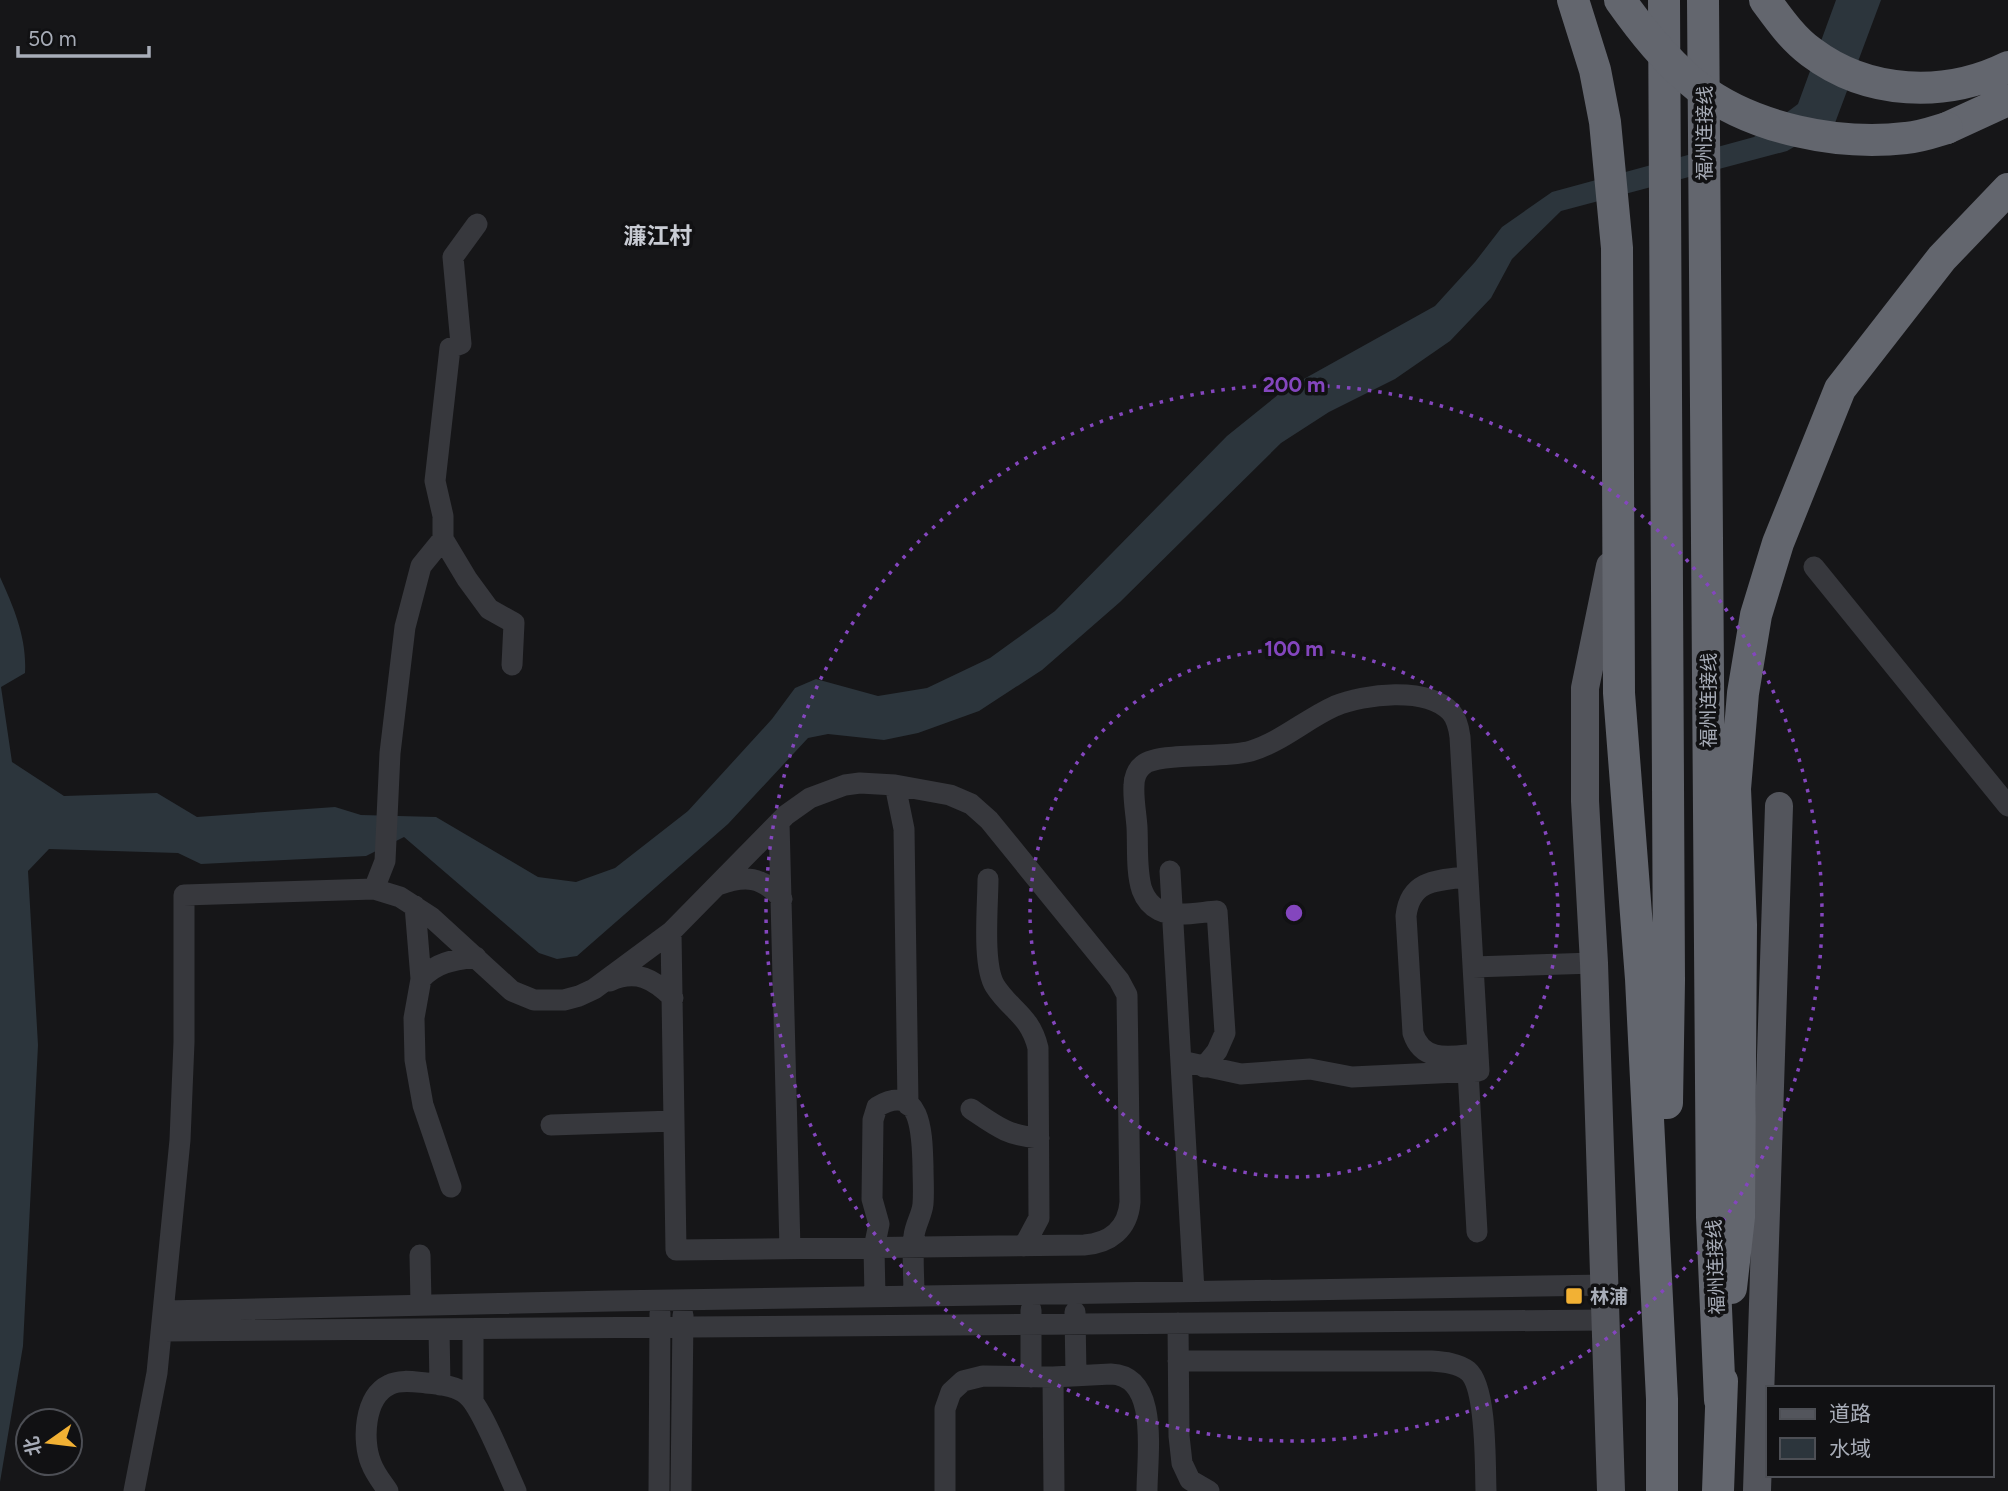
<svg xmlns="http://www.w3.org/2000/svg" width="2008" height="1491" viewBox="0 0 2008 1491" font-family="Figtree,'Noto Sans SC',sans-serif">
	<rect width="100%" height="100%" fill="#161618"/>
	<path fill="#2c353c" d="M1836 0H1881L1835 123 1787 151 1561 211 1512 259 1491 298 1450 341 1395 379 1329 412 1281 443 1120 602 1042 670 979 711 918 733 884 740 828 734 808 738 728 824 577 956 557 959 539 953 404 837 366 856 201 864 178 853 49 849 28 871 38 1045 23 1346 0 1482V577C14 608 27 638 25 673L1 687 12 762 64 796 157 793 197 817 335 807 361 815 436 817 538 877 576 882 615 868 688 811 772 719 795 688 816 679 878 696 927 688 990 658 1055 611 1227 436 1284 390 1435 306 1475 262 1502 227 1552 192 1754 137 1798 104Z"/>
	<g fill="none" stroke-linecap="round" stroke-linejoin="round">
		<path stroke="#37383d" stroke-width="21" d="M443 539 467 579 489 609 514 623 512 665
			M1814 567 2008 806
			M895 785 904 829 908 1105
			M779 822 790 1249
			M1170 871 1194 1291
			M1468 877C1439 880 1410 879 1406 916L1413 1033C1423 1064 1452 1056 1478 1054
			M988 879C988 905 982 965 995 986 1011 1011 1030 1015 1038 1048L1039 1218 1024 1246
			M718 885C745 875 762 876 782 899
			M374 889 385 861 390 753 405 627 421 566 443 539V516L435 481 450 348 461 344 453 257 477 224
			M415 906 421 979 414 1018 415 1060 423 1105 451 1187
			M1473 967 1594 963
			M421 979C436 962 454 960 476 957
			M610 981C636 969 654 979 673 998
			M1181 1061 1241 1074 1310 1069 1352 1077 1479 1071 1460 737C1459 729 1457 719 1451 712 1427 686 1364 694 1335 706 1306 719 1281 742 1251 751 1226 759 1156 751 1142 766 1137 770 1134 778 1134 785 1133 798 1136 813 1137 827 1138 847 1136 872 1142 890 1145 898 1151 906 1159 910 1175 918 1200 912 1217 911L1225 1033 1217 1051 1204 1067
			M1468 1071 1477 1232
			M971 1109C996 1126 1008 1136 1039 1138
			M551 1125 674 1121
			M420 1255 421 1304
			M875 1297 874 1248 879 1224 872 1199 873 1120 877 1107C923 1080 922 1139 923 1166 923 1179 924 1192 923 1204 922 1215 915 1225 914 1236 912 1256 914 1276 914 1296
			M165 1311 611 1301 1606 1285
			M1075 1312 1076 1376
			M1178 1323 1179 1436 1182 1463 1190 1480 1209 1491
			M439 1329 440 1385
			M473 1329V1401
			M163 1331 1607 1320
			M1178 1361H1431C1444 1362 1458 1363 1468 1371 1487 1387 1485 1465 1486 1491
			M1031 1377V1310
			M1053 1377 1054 1491
			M134 1491 157 1373 180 1140 184 1042V895L374 889 400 897 431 917 512 991 534 1000H564L579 996 594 989 671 932 786 815 810 798 845 785 860 783 895 785 950 795 971 804 989 820 1119 980 1127 995 1130 1202C1128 1229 1110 1243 1084 1245L676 1250 671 932
			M388 1491C382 1482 375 1474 371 1463 362 1441 364 1397 389 1385 400 1379 415 1382 426 1383 439 1384 457 1386 467 1395 482 1407 506 1470 516 1491
			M659 1491 660 1313
			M681 1491 683 1315
			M945 1491V1409L951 1392 963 1381 983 1376 1053 1377 1111 1374C1160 1376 1147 1456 1147 1491"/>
		<path stroke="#53555c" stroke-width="28" d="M1610 566 1585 688V801L1594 963 1611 1491
			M1757 1491 1779 806"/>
		<path stroke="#63666e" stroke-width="32" d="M1573 0 1595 70 1605 122 1617 248 1619 693 1641 979 1662 1399V1491
			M1664 0 1669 981 1667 1103
			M1703 0 1712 1217 1720 1400
			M1765 0C1779 19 1792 38 1811 52 1868 95 1945 98 2008 67
			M1947 128 2008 100
			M1731 1288 1739 1217 1741 925 1735 789 1743 693 1756 615 1778 543 1840 389 1942 258 2008 189
			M1718 1491 1722 1381"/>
		<path stroke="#63666e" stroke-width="32" d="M1620 0C1642 31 1667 63 1698 87 1753 129 1839 146 1906 138 1920 137 1934 132 1947 128"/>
	</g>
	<g fill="none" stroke="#8446be" stroke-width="3.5" stroke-dasharray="3.5 7">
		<circle cx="1294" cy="913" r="264"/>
		<circle cx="1294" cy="913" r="528"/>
	</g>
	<rect fill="#f2b134" stroke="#111113" stroke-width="2.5" x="1565" y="1287" width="18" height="18" rx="3.5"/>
	<g text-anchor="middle" stroke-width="7" stroke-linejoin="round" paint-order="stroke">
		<g font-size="19" fill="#a8adb8" stroke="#111113">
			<text transform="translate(1704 133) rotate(-90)" y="7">福州连接线</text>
			<text transform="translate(1708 700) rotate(-90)" y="7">福州连接线</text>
			<text transform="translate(1715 1267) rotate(-92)" y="7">福州连接线</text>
		</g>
		<g font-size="19" font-weight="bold" fill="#a8adb8" stroke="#111113" text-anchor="start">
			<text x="1590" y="1303">林浦</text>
		</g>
		<g font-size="23" font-weight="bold" fill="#c9ccd4" stroke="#111113">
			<text x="658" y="244">濂江村</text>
		</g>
	</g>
	<circle cx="1294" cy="913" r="10" fill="#8446be" stroke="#111113" stroke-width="3.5"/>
	<g font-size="21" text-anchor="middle" font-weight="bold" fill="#8446be" stroke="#111113" stroke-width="7" stroke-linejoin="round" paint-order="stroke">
		<text x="1294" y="392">200 m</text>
		<text x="1294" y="656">100 m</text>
	</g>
	<rect x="1766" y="1386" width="228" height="91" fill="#111113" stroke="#4d4f55" stroke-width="2"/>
	<rect x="1780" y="1409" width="35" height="10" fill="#53555c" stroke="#4d4f55" stroke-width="2"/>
	<text x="1829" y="1421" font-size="21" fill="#a8adb8">道路</text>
	<rect x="1780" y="1438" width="35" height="21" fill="#2c353c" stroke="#4d4f55" stroke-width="2"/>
	<text x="1829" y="1456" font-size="21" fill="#a8adb8">水域</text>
	<g transform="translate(49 1442) rotate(256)"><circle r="33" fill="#111113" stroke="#4d4f55" stroke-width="2"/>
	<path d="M0-5L12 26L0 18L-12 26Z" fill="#f2b134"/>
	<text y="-10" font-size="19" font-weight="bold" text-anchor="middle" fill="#a8adb8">北</text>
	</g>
	<path d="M18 46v10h131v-10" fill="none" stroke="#a8adb8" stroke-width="3.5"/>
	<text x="28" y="46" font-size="21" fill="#a8adb8" stroke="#111113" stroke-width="5" paint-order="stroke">50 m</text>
</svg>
